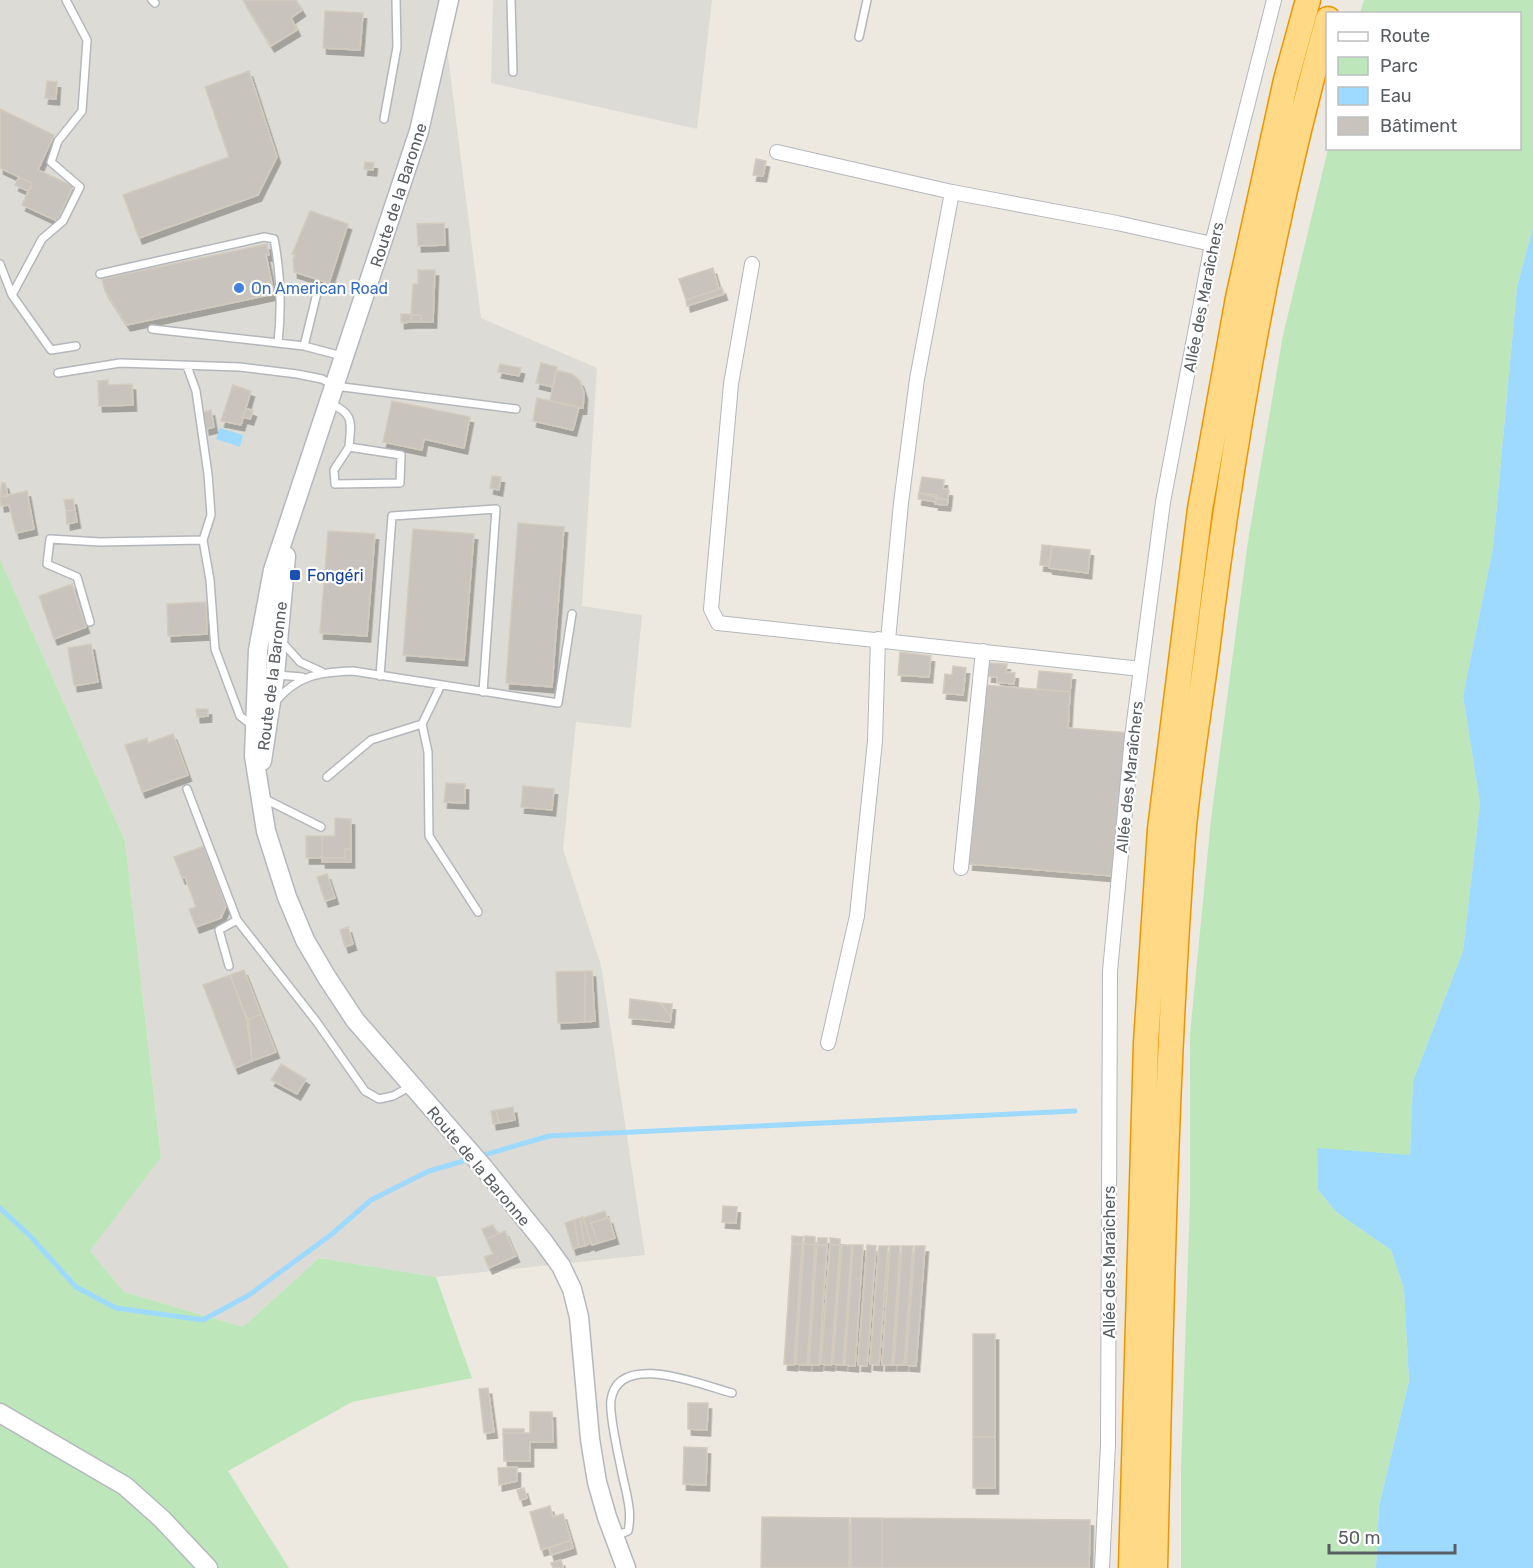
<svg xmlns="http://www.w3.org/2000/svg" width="1533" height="1568" viewBox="0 0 1533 1568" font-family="Rubik,sans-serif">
	<defs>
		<filter id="shadow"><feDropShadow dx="3.5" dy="6" stdDeviation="0" flood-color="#0004"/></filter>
	</defs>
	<rect width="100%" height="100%" fill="#ede9e0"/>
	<path fill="#dddbd5" d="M0 0H441L481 318 597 368 582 606 642 615 631 728 576 722 563 849 601 965 645 1255 436 1277 319 1258 243 1327 124 1292 90 1251 161 1156 125 841 0 559Z
		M493 0H712L697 129 491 83Z"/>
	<path fill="#bde7ba" d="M1364 0H1533V227L1517 287 1493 548 1463 696 1480 803 1463 951 1413 1081 1410 1156 1317 1149 1318 1190 1336 1212 1391 1250 1404 1289 1409 1381 1379 1506 1376 1568H1181V1467L1190 1199V1034L1211 819 1248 541 1283 335 1328 149 1520 148V14L1360 13Z
		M0 559 125 841 161 1157 90 1251 124 1292 243 1327 319 1258 436 1277 472 1378 352 1402 228 1471 289 1568H0Z"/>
	<path fill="#9edaff" d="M1533 227V1568H1376L1379 1506 1409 1381 1404 1289 1391 1250 1336 1212 1318 1190 1317 1148 1410 1155 1413 1081 1463 951 1480 803 1463 696 1493 548 1517 287Z
		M220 428 243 435 240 447 216 439Z"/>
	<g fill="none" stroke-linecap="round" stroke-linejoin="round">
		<path stroke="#9edaff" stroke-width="5" d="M0 1208 29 1235 76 1287 116 1308 203 1320 249 1295 332 1234 371 1200 429 1171 549 1136 1075 1111"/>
	</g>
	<path fill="#c8c4bd" stroke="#d2cbbe" stroke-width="1.5" filter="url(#shadow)" d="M243 0H296L302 10 291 18 297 30 271 46Z
		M325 11 363 13 360 50 323 48Z
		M249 71 277 157 258 195 139 238 123 195 229 157 205 87Z
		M47 81 57 82 56 99 45 98Z
		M0 109 54 135 38 170 73 186 57 221 22 205 32 183 0 168Z
		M756 159 766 161 763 176 753 175Z
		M365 162 374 163 373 170 364 169Z
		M19 177 32 183 28 191 15 185Z
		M310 211 348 224 329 283 294 272 293 259 295 255 292 254Z
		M444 223 445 245 418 246 417 224Z
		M267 244 269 255H266L274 294 127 325 105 291 102 279Z
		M713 268 719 289 686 300 679 279Z
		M418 270H435L433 322H421V315H411L413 284H418Z
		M722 288 724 294 687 306 686 300Z
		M401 314H411V322L401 323Z
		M411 315H421V322H411Z
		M541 363 557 367 553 387 536 383Z
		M500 364 521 368 519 376 498 372Z
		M556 370 572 374 580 381 584 393 583 408 550 401Z
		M108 380V385L132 384 133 405 99 406 98 381Z
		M233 385 251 391 241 425 221 421Z
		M537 398 579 407 573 430 533 421Z
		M392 401 470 417 464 448 424 439 422 450 383 442Z
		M246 408 253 411 250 419 243 417Z
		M211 410 214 427 206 429 203 412Z
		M492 476 501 477 499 490 490 488Z
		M922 477 944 480 943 489 949 490 948 500 919 493Z
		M2 483H5L8 496 0 497Z
		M27 491 34 529 16 533 9 505 1 506 0 497Z
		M919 493 937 495 936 502 918 499Z
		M936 498 948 500 947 505 935 504Z
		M73 499 75 510 66 511 64 500Z
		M75 510 77 522 67 524 66 511Z
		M518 523 564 527 552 687 506 683Z
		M413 529 474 534 464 660 403 655Z
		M328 531 375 534 367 636 320 633Z
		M1042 545 1052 546 1049 566 1040 565Z
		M1052 546 1090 550 1088 573 1049 568Z
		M72 584 86 627 54 639 39 596Z
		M206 602 207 634 168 636 167 604Z
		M91 644 98 682 74 686 68 648Z
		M900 652 931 656 929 677 898 675Z
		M989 663 1007 664 1006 672 1015 673 1014 684 997 682V677L988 676Z
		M953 666 966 668 963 695 943 693 945 674 952 675Z
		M1039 671 1072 674 1070 692 1037 689Z
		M984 685 1070 692 1068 728 1130 733 1113 876 969 864Z
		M196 709H208V716L197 717Z
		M173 734 188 775 142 792 125 745 147 738 148 743Z
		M446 783 465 784V803L444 802Z
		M523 786 554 789 552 810 521 807Z
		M335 818 351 819V849H345V858H322V836H335Z
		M306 836H322V858H306Z
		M204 846 226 906 221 918 196 927 189 909 196 907 185 877 182 878 174 857Z
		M345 849H351V862H322V858H345Z
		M327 874 335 898 325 901 317 877Z
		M348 927 353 944 345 947 340 930Z
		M244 970 261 1014 247 1020 230 975Z
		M585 971V1022L558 1023 556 972Z
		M585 971H592L595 1021 585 1022Z
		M230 975 249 1023 252 1061 235 1068 203 985Z
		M630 999 660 1003 671 1017 670 1022 629 1018Z
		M660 1003 672 1004 671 1017Z
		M261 1014 276 1052 252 1061 247 1020Z
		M281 1064 306 1079 297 1094 271 1080Z
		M513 1107 515 1120 499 1123 496 1110Z
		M496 1110 499 1123 493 1124 491 1111Z
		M723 1206 737 1207 736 1223 722 1222Z
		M605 1211 607 1218 591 1223 598 1243 592 1245 583 1218Z
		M583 1217 591 1243 585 1246 580 1218Z
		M580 1218 585 1246 579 1247 574 1220Z
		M609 1218 615 1238 598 1243 591 1223Z
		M574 1220 579 1247 573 1249 565 1223Z
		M493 1225 498 1234 486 1239 482 1229Z
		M505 1231 516 1256 489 1268 484 1257 493 1254 486 1239Z
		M792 1236 803 1237 802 1244H792Z
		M805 1236 815 1237V1245L804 1244Z
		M818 1238H827V1245H817Z
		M830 1238 840 1239V1245H830Z
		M792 1244H802L794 1365 784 1364Z
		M804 1244 815 1245 807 1365 796 1364Z
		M817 1245H827L819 1365H809Z
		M830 1245H840L831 1365 821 1364Z
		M842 1245H852L843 1365 833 1364Z
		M853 1245H863L855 1366 845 1365Z
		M867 1245 876 1246 867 1366 858 1365Z
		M879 1246H888L879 1365 870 1364Z
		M890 1246H900L892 1365H882Z
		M902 1246H913L904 1365H894Z
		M915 1246H925L916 1366 906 1365Z
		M973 1334H995V1437H973Z
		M488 1388 494 1432 484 1433 479 1389Z
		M688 1403H708L707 1430 688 1429Z
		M530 1412H552L553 1442H530V1461H504L503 1433H530Z
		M503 1429H524V1433H503Z
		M973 1437H995V1488H973Z
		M684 1447 707 1448 706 1485 683 1484Z
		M517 1467V1481L499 1485 498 1468Z
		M524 1488 527 1498 520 1500 517 1490Z
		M550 1506 553 1517 563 1514 571 1540 541 1550 530 1512Z
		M762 1517 849 1518V1568H761Z
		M851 1518H882V1568H851Z
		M882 1518 1090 1520 1089 1568H882Z
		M571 1540 573 1548 551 1555 549 1548Z
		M561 1560 563 1568H553L551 1563Z"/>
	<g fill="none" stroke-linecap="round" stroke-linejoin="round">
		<g stroke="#b3b7bc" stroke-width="10">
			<path id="lane" d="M66 0 87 40 82 111 58 141 51 162 80 187 63 221 42 239 12 295 51 350 76 346
				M152 0 155 3
				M511 0 513 72
				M859 37 867 0
				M384 119 397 47 396 0
				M0 264 12 295
				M100 274 264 237 274 239C281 275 282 306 278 343L304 346
				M318 289 304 346 342 356
				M152 329 278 343
				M187 366 196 391 208 474 211 515 203 540 210 580 215 649 240 716 253 726
				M58 373 120 363 240 367 297 374 322 379 335 386 516 409
				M329 403C355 414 351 422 349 447L401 455 400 483 335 484 334 470 349 447
				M90 622 77 577 47 564 50 539 100 542 203 540
				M282 642 300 662 322 672
				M277 675 302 677
				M380 676 392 516 496 509 483 692
				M276 701C298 675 320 672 353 671L558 703 572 614
				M422 724 428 752 429 836 478 912
				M327 777 371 740 422 724 441 685
				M187 789 237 920 316 1021 365 1091 379 1099 393 1096 411 1086
				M263 801 267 800 321 827
				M229 966 219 930 237 920
				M616 1536 628 1531C633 1510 625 1490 621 1468 618 1454 609 1413 611 1400 618 1350 702 1385 732 1393"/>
		</g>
		<g stroke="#b3b7bc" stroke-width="16">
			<path id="street" d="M777 152 952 192 1117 223 1212 244
				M752 264 731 384 711 609 718 623 1141 669
				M888 640 901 503 917 379 952 192
				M961 868 983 651
				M828 1043 857 916 875 741 878 639
				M1102 1568 1108 1444 1110 971 1132 737 1163 502 1212 244 1274 0"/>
		</g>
		<g stroke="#b4b8be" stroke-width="21">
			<path id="secondary" d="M449 0 419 131 273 570 258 650 254 756 266 831 287 897 305 940 326 976 355 1020 484 1168 543 1241 561 1266 572 1289 579 1317 590 1439 597 1482 607 1517 626 1568
				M262 761 275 675 286 556
				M0 1413 125 1486 162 1519 208 1568"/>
		</g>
		<g stroke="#ed9500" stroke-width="27">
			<path id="highway" d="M1131 1568 1146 1043 1160 829 1200 509 1238 298 1286 80 1308 0
				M1155 1568C1161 1325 1165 1081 1183 838 1188 776 1199 713 1207 651 1233 438 1270 226 1328 19"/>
		</g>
		<use href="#lane" stroke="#fff" stroke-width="7"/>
		<use href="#street" stroke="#fff" stroke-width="14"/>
		<use href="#secondary" stroke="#fff" stroke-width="18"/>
		<use href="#highway" stroke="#ffd985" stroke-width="24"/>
	</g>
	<circle fill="#3f7fe0" stroke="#fff" stroke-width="2" cx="239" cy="288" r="6"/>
	<rect fill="#1a4fb4" stroke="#fff" stroke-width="2" x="289" y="569" width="12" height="12" rx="3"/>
	<g text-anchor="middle" stroke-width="4.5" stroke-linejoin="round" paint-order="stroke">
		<g font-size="16" fill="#595e62" stroke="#fff">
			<text transform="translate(398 195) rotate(-72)" y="6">Route de la Baronne</text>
			<text transform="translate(1203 297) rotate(-79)" y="6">Allée des Maraîchers</text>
			<text transform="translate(272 676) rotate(-83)" y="6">Route de la Baronne</text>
			<text transform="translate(1129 777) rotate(-84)" y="6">Allée des Maraîchers</text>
			<text transform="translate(479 1166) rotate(50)" y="6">Route de la Baronne</text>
			<text transform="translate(1109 1262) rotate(-90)" y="6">Allée des Maraîchers</text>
		</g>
		<g font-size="16" fill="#366cbe" stroke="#fff" text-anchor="start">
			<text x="251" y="294">On American Road</text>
		</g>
		<g font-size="16" fill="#164399" stroke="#fff" text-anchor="start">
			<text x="307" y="581">Fongéri</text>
		</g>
	</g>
	<rect x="1326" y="12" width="195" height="138" fill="#ffffff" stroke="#bdbfc0" stroke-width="1.5"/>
	<rect x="1338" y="32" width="30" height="9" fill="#ffffff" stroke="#bdbfc0" stroke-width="1.5"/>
	<text x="1380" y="42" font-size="18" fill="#595e62">Route</text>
	<rect x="1338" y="57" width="30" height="18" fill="#bde7ba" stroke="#bdbfc0" stroke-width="1.5"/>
	<text x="1380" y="72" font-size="18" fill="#595e62">Parc</text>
	<rect x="1338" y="87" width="30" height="18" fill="#9edaff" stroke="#bdbfc0" stroke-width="1.5"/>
	<text x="1380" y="102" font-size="18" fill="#595e62">Eau</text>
	<rect x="1338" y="117" width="30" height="18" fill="#c8c4bd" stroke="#bdbfc0" stroke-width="1.5"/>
	<text x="1380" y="132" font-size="18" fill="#595e62">Bâtiment</text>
	<path d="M1329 1544v9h126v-9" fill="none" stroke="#595e62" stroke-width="3"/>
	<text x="1338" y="1544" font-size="18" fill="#595e62" stroke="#ffffff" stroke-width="4.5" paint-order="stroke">50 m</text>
</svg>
